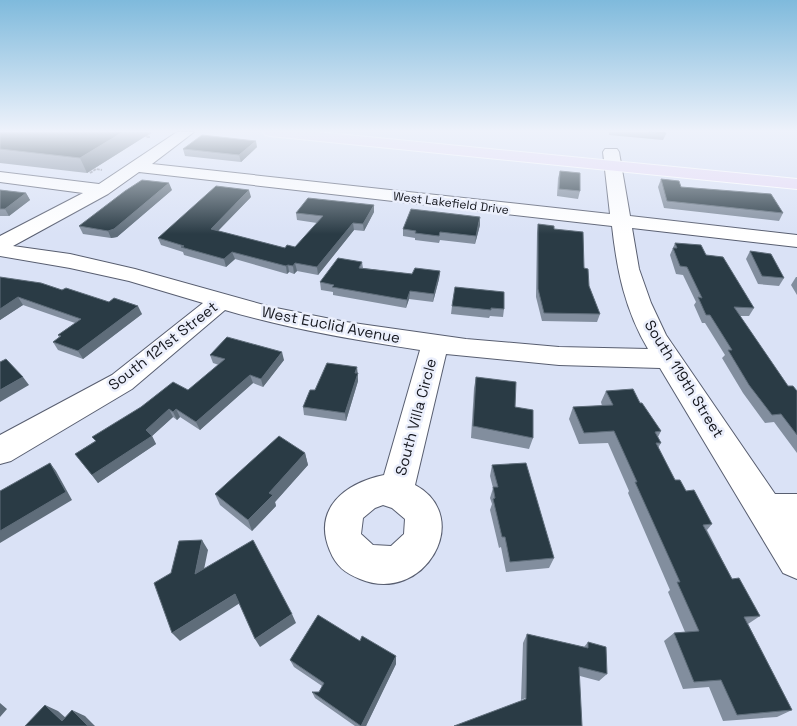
<svg xmlns="http://www.w3.org/2000/svg" width="797" height="726" viewBox="0 0 797 726" font-family="'Space Grotesk',sans-serif">
	<rect width="100%" height="100%" fill="#dae2f6"/>
	<g fill="none" stroke-linecap="round" stroke-linejoin="round">
		<g stroke="#585e70" stroke-width="2">
			<path id="minor" d="M177 132H194L152 164 610 214 603 152 605 149H617L619 152 630 216 797 235V247L632 228 639 269 651 303 666 335 775 494H797V579L783 573 660 368 559 365 446 354 415 485C475 517 424 606 360 579 345 573 336 566 330 551 312 509 345 483 384 475L420 350C354 340 289 329 225 310L132 389 11 461 0 464V435L112 375 203 303 129 281 70 268 0 256V236L83 193 0 182V172L99 184ZM139 172 612 226C617 271 625 310 648 349L559 347 466 339 346 322 271 307 135 269 70 254 13 246 108 194ZM383 505 392 508 405 519 404 534 391 546 373 545 361 534 363 518 375 508Z"/>
		</g>
		<g stroke="#fff" stroke-width="2">
			<path id="major" d="M263 132H317L797 179V189L270 136 265 135Z"/>
		</g>
		<path stroke="#9399a9" stroke-width="2" stroke-dasharray="3 1" stroke-linecap="butt" d="M150 137H146L151 132
			M90 173 96 169 102 170"/>
		<use href="#minor" fill="#fff" fill-rule="evenodd"/>
		<use href="#major" fill="#e8dcf7" fill-rule="evenodd"/>
	</g>
	<path fill="#828e9e" d="M0 132 149 134 87 173 0 163Z
		M609 132H665L666 134 663 140 609 135Z
		M257 147 241 162 185 156 183 149Z
		M560 171 580 191 578 199 557 196 558 178Z
		M661 179 681 187 783 213 779 221 664 208 658 187Z
		M0 190 26 193 30 200 9 216H0Z
		M172 190 117 237 111 238 83 234 79 226Z
		M251 197 218 231 285 248 295 247 317 223 297 220 296 213 374 205V212L364 231 354 230 318 275 297 271 294 274 289 272 287 274 235 259 226 267 184 255 183 252 161 245 158 238Z
		M538 224 554 229 584 268 589 286 600 314 597 322 542 321 536 297 537 232Z
		M480 225 475 244 440 240 439 243 415 240V238L403 236V229Z
		M675 243 706 255 754 308 749 316H740L788 386 797 391V453L774 422 765 423 743 393 722 358 725 355 705 323H702L694 305 696 302 683 275 676 274 670 255Z
		M750 251 784 278 779 286 758 284 746 259Z
		M362 262 363 268 412 274 440 271 439 279 433 302 409 299 406 308 333 295V292L321 290 320 282Z
		M0 277 142 314 83 359 58 350 53 342 59 337 58 335 75 323 23 305 0 320Z
		M796 277H797V295L791 285Z
		M504 292V309L503 317 490 316 489 318 451 314 452 306Z
		M210 355 284 360 263 387 253 383 200 430 180 417 177 420 173 417 152 436 156 444 98 483 75 454 95 441 141 407 188 390 219 365 213 363Z
		M357 367 358 381 346 421 304 415 303 407 315 390Z
		M476 377 515 407 533 438 529 449 471 438 474 388Z
		M606 391 640 403 661 431 658 437 661 443 658 448 675 480 686 491 712 524 707 530 732 579 760 616 748 624 792 710 777 717 723 721 709 687 683 689 664 641 674 633 685 632 668 592 670 590 628 493 629 491 608 443 579 444 569 419 573 407 602 406 601 402Z
		M305 453 308 465 275 502 276 506 252 531 220 505 215 494Z
		M492 465 554 558 549 568 506 572 501 547 499 548 490 510 492 504 490 498 493 488 490 476Z
		M527 634 584 647 588 642 607 674 599 681 580 676 521 700 523 643Z
		M290 660 396 664 366 726H355L315 698 312 692H319L322 686 294 667Z"/>
	<path fill="#5f6d7a" d="M123 132H148L149 134 87 173 80 158Z
		M256 141 257 147 241 162 239 155Z
		M169 183 172 190 117 237 111 238 108 231Z
		M249 190 251 197 213 236 211 229Z
		M26 193 30 200 9 216 5 209Z
		M374 205V212L364 231 363 224Z
		M480 217V225L475 244 476 236Z
		M353 223 354 230 318 275 317 267Z
		M232 252 235 259 226 267 224 259Z
		M295 263 297 271 294 274 293 266Z
		M288 265 289 272 287 274 286 266Z
		M440 271 439 279 433 302 434 294Z
		M410 291 409 299 406 308 407 300Z
		M18 297 23 305 0 320V309Z
		M138 306 142 314 83 359 78 351Z
		M282 352 284 360 263 387 261 379Z
		M357 367 358 381 346 421 345 413Z
		M250 375 253 383 200 430 196 422Z
		M23 377 29 385 0 402V390Z
		M169 409 173 417 152 436 156 444 98 483 92 475Z
		M176 409 180 417 177 420 173 412Z
		M305 453 308 465 275 502 276 506 252 531 248 520 269 493Z
		M50 463 56 471 72 500 0 543V531Z
		M202 540 208 550 201 584 195 574Z
		M235 594 240 603 180 641 172 633Z
		M292 614 296 623 260 647 255 639Z
		M396 656V664L366 726H361Z
		M0 703 7 709 0 717Z
		M45 705 58 711 75 726 62 721Z
		M72 710 85 716 95 726H88Z"/>
	<path fill="#2a3b45" stroke="#5f6d7a" d="M0 132H123L80 158 0 149Z
		M649 132H665L666 134Z
		M202 135 256 141 239 155 183 149Z
		M560 171 580 173V191L559 189Z
		M661 179 679 181 681 187 771 194 783 213 667 201Z
		M142 180 169 183 114 229 108 231 79 226 125 191Z
		M216 186 249 190 211 229 285 248 287 245 295 247 323 216 296 213 308 198 374 205 363 224 353 223 317 267 295 263 293 266 288 265 286 266 232 252 224 259 181 247 184 246 158 238Z
		M0 190 26 193 5 209H0Z
		M411 209 480 217 476 236 440 232 439 236 415 233 416 231 403 229Z
		M538 224 554 226V229L583 232 584 268 588 269 589 286 600 314 544 313 538 289Z
		M675 243 701 245 706 255 723 257 754 308 734 307 788 386H793L797 391V435L781 414 772 415 749 385 728 350H732L710 315H706L698 297 702 298 687 267 680 266 673 248H677Z
		M750 251 771 254 784 278 762 276Z
		M338 258 362 262 359 268 412 274 415 268 440 271 434 294 410 291 407 300 332 287 334 285 320 282Z
		M0 277 41 283 62 290 66 288 109 302 114 298 138 306 78 351 53 342 61 336 58 335 81 319 18 297 0 309Z
		M455 287 504 292V309L491 308V310L452 306Z
		M227 337 282 352 261 379 250 375 196 422 176 409 173 412 169 409 146 430 152 436 92 475 75 454 96 441 92 437 141 407 173 382 188 390 225 359 210 355Z
		M6 359 23 377 0 390V362Z
		M327 363 357 367 355 373H358L345 413 303 407 310 390H315Z
		M476 377 516 382 515 407 533 410V438L473 426Z
		M633 389 640 403H642L661 431 655 432 661 443H656L675 480H680L686 491 694 490 712 524 703 525 732 579 739 578 760 616 744 617 792 710 737 715 721 680 694 682 674 633 699 631 677 582H680L635 482H637L614 431 584 433 573 407 613 405 606 391Z
		M279 436 305 453 269 493 273 495 248 520 215 494Z
		M50 463 66 492 0 531V491Z
		M526 463 554 558 510 562 505 537H502L493 499 495 498 493 487H498L492 465Z
		M202 540 195 574 253 540 292 614 255 639 235 594 172 633 154 583 171 573 179 541Z
		M318 615 360 641 362 636 396 656 361 726 312 692H319L324 683 290 660Z
		M527 634 588 648V642L606 647 607 674 579 667 582 726H454L526 699Z
		M45 705 62 721 72 710 88 726H25Z"/>
	<linearGradient id="sky" x2="0" y2="1"><stop stop-color="#7fbadc"/><stop offset="0.56" stop-color="#eef2fb"/><stop offset="1" stop-color="#eef2fb" stop-opacity="0"/></linearGradient>
	<rect width="797" height="234" fill="url(#sky)"/>
	<g text-anchor="middle" stroke-width="5" stroke-linejoin="round" paint-order="stroke">
		<g font-size="12" fill="#16181f" stroke="#ebeffc">
			<text transform="translate(451 203) rotate(7)" y="4">West Lakefield Drive</text>
		</g>
		<g font-size="15" fill="#16181f" stroke="#ebeffc">
			<text transform="translate(331 325) rotate(11)" y="5">West Euclid Avenue</text>
			<text transform="translate(163 346) rotate(-38)" y="5">South 121st Street</text>
			<text transform="translate(684 379) rotate(58)" y="5">South 119th Street</text>
			<text transform="translate(416 417) rotate(-75)" y="5">South Villa Circle</text>
		</g>
	</g>
</svg>
